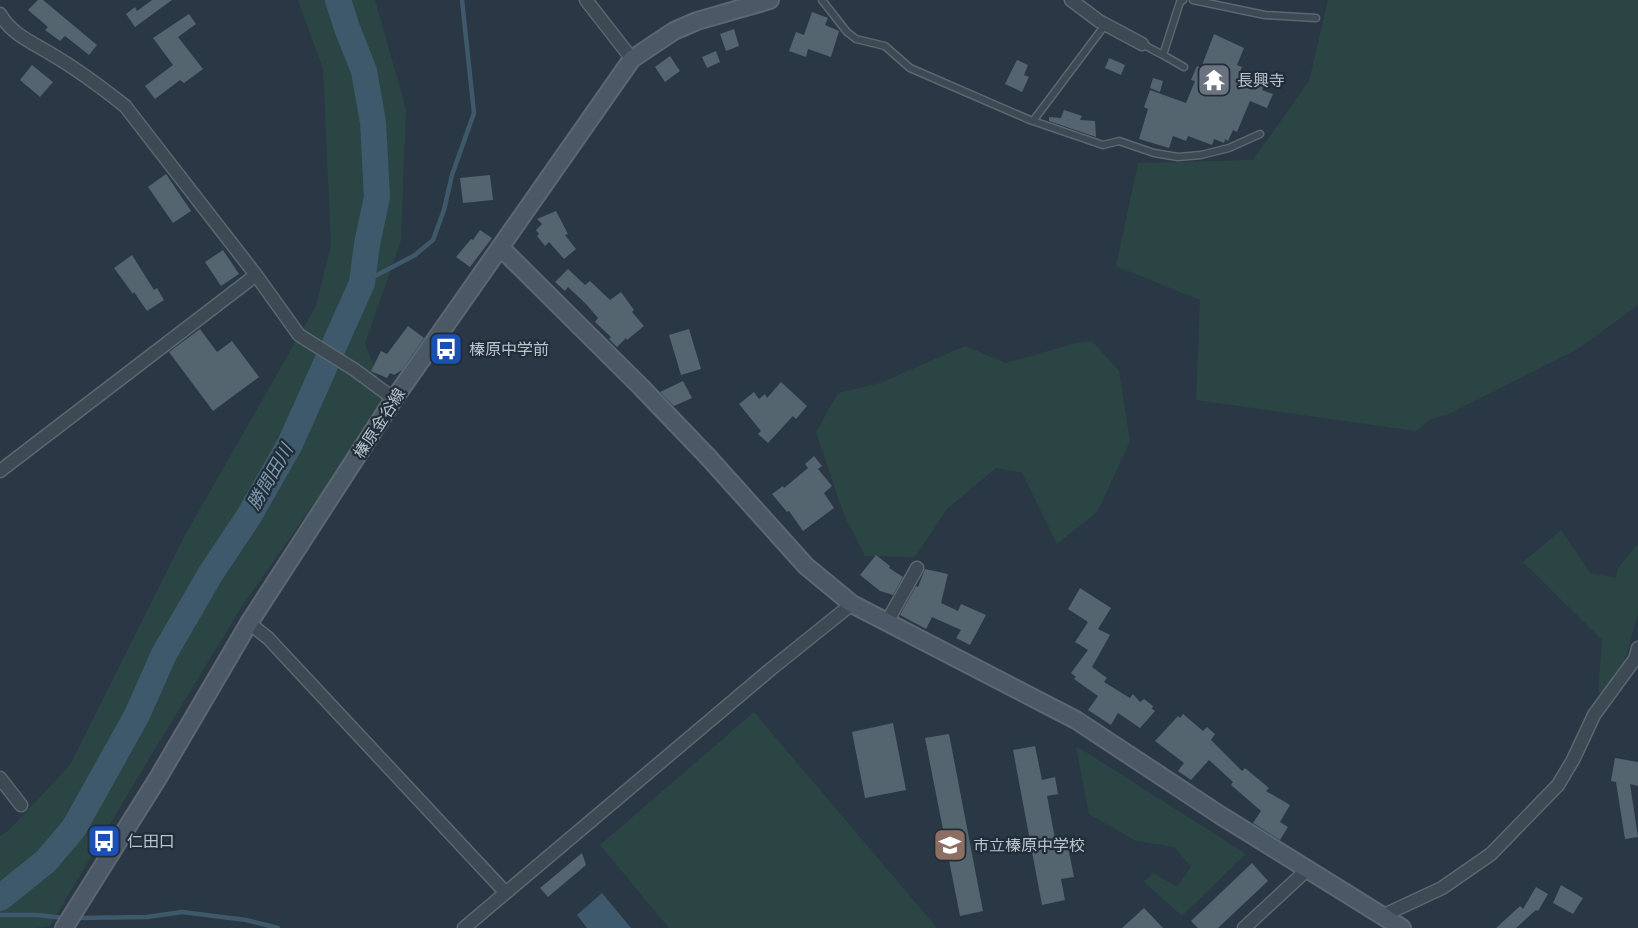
<svg xmlns="http://www.w3.org/2000/svg" width="1638" height="928" viewBox="0 0 1638 928" font-family="Montserrat,'Noto Sans JP',sans-serif">
	<rect width="100%" height="100%" fill="#293844"/>
	<path fill="#2b4544" d="M298 0H375L406 109 401 240 365 344 387 400 242 606 138 777 50 926 36 928H0V836L8 831 70 765 184 537 316 306 331 245 323 69Z
		M1328 0H1638V305L1581 347 1447 415 1431 419 1416 431 1196 400 1200 300 1116 266 1138 163 1253 160 1309 81Z
		M1092 341 1119 371 1130 441 1098 511 1057 544 1022 473 996 468 947 509 915 557 865 556 844 515 816 432 838 393 880 383 965 346 1006 363 1076 343Z
		M1561 530 1590 573 1616 578 1618 568 1638 544V614L1623 666 1600 695 1598 690 1602 640 1523 562Z
		M754 712 937 928H669L600 845Z
		M1076 747 1081 749 1246 854 1182 916 1144 882 1153 873 1177 887 1191 867 1174 847 1136 841 1089 814Z"/>
	<path fill="#3f596c" d="M602 893 631 928H587L577 915Z"/>
	<g fill="none" stroke-linecap="round" stroke-linejoin="round">
		<path stroke="#3f596c" stroke-width="4.5" d="M362 283 415 255 433 240 444 210 452 175 474 113 462 0
			M0 915H37L64 918
			M75 918 147 917 182 912 246 920 278 928"/>
		<path stroke="#3f596c" stroke-width="26" d="M0 898 46 861 74 828 137 715 164 654 211 573 249 516 290 444 362 283 367 244 377 197 373 122 364 71 347 28 338 0"/>
	</g>
	<path fill="#546570" d="M38 0H43L97 45 89 55 65 36 60 41 45 30 48 27 28 10Z
		M152 0H172L135 27 126 14 135 7 137 11Z
		M812 12 828 18 825 25 839 31 831 57 808 49 806 57 789 51 796 32 804 35Z
		M189 14 196 24 178 37 203 69 184 83 180 80 155 99 145 86 173 65 153 38Z
		M734 29 739 46 726 51 720 34Z
		M1214 34 1244 48 1237 65 1242 67 1240 72 1265 81 1262 90 1273 94 1267 108 1250 101 1237 132 1233 130 1228 141 1225 139 1224 143 1214 139 1212 145 1188 136 1186 141 1173 136 1169 148 1139 139 1148 109 1144 107 1150 90 1186 103 1195 81 1191 80 1197 66 1201 68Z
		M716 51 720 62 707 68 702 57Z
		M670 56 680 71 665 82 655 67Z
		M1109 58 1125 65 1121 75 1105 68Z
		M1017 60 1028 65 1024 75 1029 77 1022 92 1005 84Z
		M32 65 53 82 40 97 20 80Z
		M1153 78 1163 81 1160 92 1150 88Z
		M1064 110 1082 116 1080 120 1095 121 1096 137 1049 121V117L1061 118Z
		M166 174 191 211 173 223 148 187Z
		M490 175 493 200 463 203 460 178Z
		M556 211 568 234 565 235 576 249 564 259 549 242 545 246 537 236 539 234 536 230 542 224 537 219Z
		M480 230 492 238 470 267 456 257 471 239 473 240Z
		M223 250 239 274 221 286 205 262Z
		M132 255 154 290 157 288 164 300 147 311 134 292 133 294 114 268Z
		M568 269 585 285 590 281 610 300 621 292 634 310 632 312 644 326 627 340 626 338 617 347 609 339 611 337 595 322 598 318 586 304 568 287 565 291 555 282Z
		M408 326 424 338 402 370 394 375 390 373 387 378 371 371 381 351 387 354Z
		M200 329 217 352 232 341 259 377 213 411 169 352Z
		M689 329 701 369 681 375 669 335Z
		M683 381 692 398 674 406 660 392Z
		M781 382 807 406 796 419 793 416 768 443 758 434 761 431 739 404 754 392 759 399 765 394 767 398Z
		M814 456 822 466 818 469 832 486 824 493 834 508 803 531 789 511 787 512 772 494 783 486 784 488 808 468 805 464Z
		M876 555 890 566 889 568 903 577 893 595 880 591 860 575Z
		M925 569 948 574 941 603 958 611 961 604 986 615 970 645 956 638 961 630 932 617 926 629 900 615 916 586 918 587Z
		M1080 588 1111 608 1098 629 1110 635 1092 667 1107 678 1104 682 1130 698 1133 694 1140 702 1144 699 1153 706 1152 709 1155 711 1140 728 1118 713 1111 725 1088 710 1098 696 1074 679 1076 677 1071 673 1088 650 1075 642 1088 622 1068 609Z
		M1183 714 1203 731 1207 727 1215 734 1211 740 1242 771 1245 768 1269 788 1266 791 1290 805 1280 822 1288 827 1280 840 1253 823 1261 811 1231 785 1233 782 1209 760 1191 780 1178 771 1184 763 1155 741 1178 716 1180 718Z
		M893 723 906 790 865 798 852 732Z
		M949 734 983 911 960 916 925 738Z
		M1035 746 1042 780 1055 777 1058 794 1047 796 1057 849 1068 847 1074 877 1061 879 1065 900 1042 905 1013 750Z
		M1615 758 1638 762V786L1630 784 1638 837 1625 839 1616 782 1611 781Z
		M582 853 586 865 548 897 540 888Z
		M1252 863 1268 881 1218 928H1198L1191 921Z
		M1561 885 1583 898 1573 914 1553 903Z
		M1536 887 1548 894 1538 911 1536 910 1516 928H1496L1520 906 1523 909Z
		M1144 908 1163 928H1122Z"/>
	<g fill="none" stroke-linecap="round" stroke-linejoin="round">
		<g stroke="#5b6771" stroke-width="9">
			<path id="lane" d="M822 0 847 32 856 39 885 46 910 68 1030 120 1103 145 1119 141 1154 153 1178 157 1201 155 1229 148 1260 134
				M1193 0 1265 15 1316 18
				M1142 44 1163 55 1180 2 1183 0
				M1163 55 1184 67
				M1033 121 1105 25"/>
		</g>
		<g stroke="#5b6771" stroke-width="15">
			<path id="street" d="M586 0 632 59
				M1071 0 1099 21 1142 44
				M0 14C12 35 32 42 51 54 77 69 101 87 125 106L256 275 299 335 355 370 394 399
				M0 471 256 275
				M887 622 917 568
				M249 623 268 638 505 892
				M0 778 21 805
				M1382 916 1442 888 1491 854 1558 785 1573 760 1594 715 1635 659 1638 648
				M464 928 771 669 852 604
				M1244 928 1308 869"/>
		</g>
		<g stroke="#5b6771" stroke-width="20">
			<path id="secondary" d="M500 247 641 387 709 458 806 566 852 604 1076 720 1220 815 1402 928
				M64 928 158 778 249 623 394 399 632 59 674 31 697 21 770 0"/>
		</g>
		<use href="#lane" stroke="#3d4953" stroke-width="6"/>
		<use href="#street" stroke="#3d4953" stroke-width="12"/>
		<use href="#secondary" stroke="#4b5966" stroke-width="16"/>
	</g>
	<defs>
		<g id="temple-square" transform="scale(1.725)"><rect x="-9" y="-9" width="18" height="18" rx="4" fill="#6b7280" stroke="#212e39"/><path d="M0-6L5-2H3V0L6.5 2.5H4V6H1.5V3h-3V6H-4V2.5H-6.5L-3 0V-2H-5Z" fill="#fff"/></g>
		<g id="bus-square" transform="scale(1.725)"><rect x="-9" y="-9" width="18" height="18" rx="4" fill="#1a4fb4" stroke="#212e39"/><path d="M-5-6H5V4H4V6H2V4H-2V6H-4V4H-5ZM-3.5-4V0h7V-4ZM-3.5 1.2v1.5H-2V1.2ZM2 1.2v1.5H3.5V1.2Z" fill="#fff"/></g>
		<g id="school-square" transform="scale(1.725)"><rect x="-9" y="-9" width="18" height="18" rx="4" fill="#8d6e63" stroke="#212e39"/><path d="M0-5L7-2L0 1L-7-2ZM-4 1L0 2.5L4 1V4Q0 6-4 4Z" fill="#fff"/></g>
	</defs>
	<g fill-rule="evenodd">
		<use href="#temple-square" x="1214" y="80"/>
		<use href="#bus-square" x="446" y="349"/>
		<use href="#bus-square" x="104" y="841"/>
		<use href="#school-square" x="950" y="845"/>
	</g>
	<g text-anchor="middle" stroke-width="4.5" stroke-linejoin="round" paint-order="stroke">
		<g font-size="16" fill="#bac4cd" stroke="#212e39" text-anchor="start">
			<text x="1237" y="86">長興寺</text>
			<text x="469" y="355">榛原中学前</text>
			<text x="127" y="847">仁田口</text>
			<text x="973" y="851">市立榛原中学校</text>
		</g>
		<g font-size="16" fill="#bac4cd" stroke="#212e39">
			<text transform="translate(379 423) rotate(-57)" y="6">榛原金谷線</text>
		</g>
		<g font-size="18" font-style="italic" fill="#7c99ae" stroke="#212e39">
			<text transform="translate(270 477) rotate(-60)" y="6">勝間田川</text>
		</g>
	</g>
</svg>
